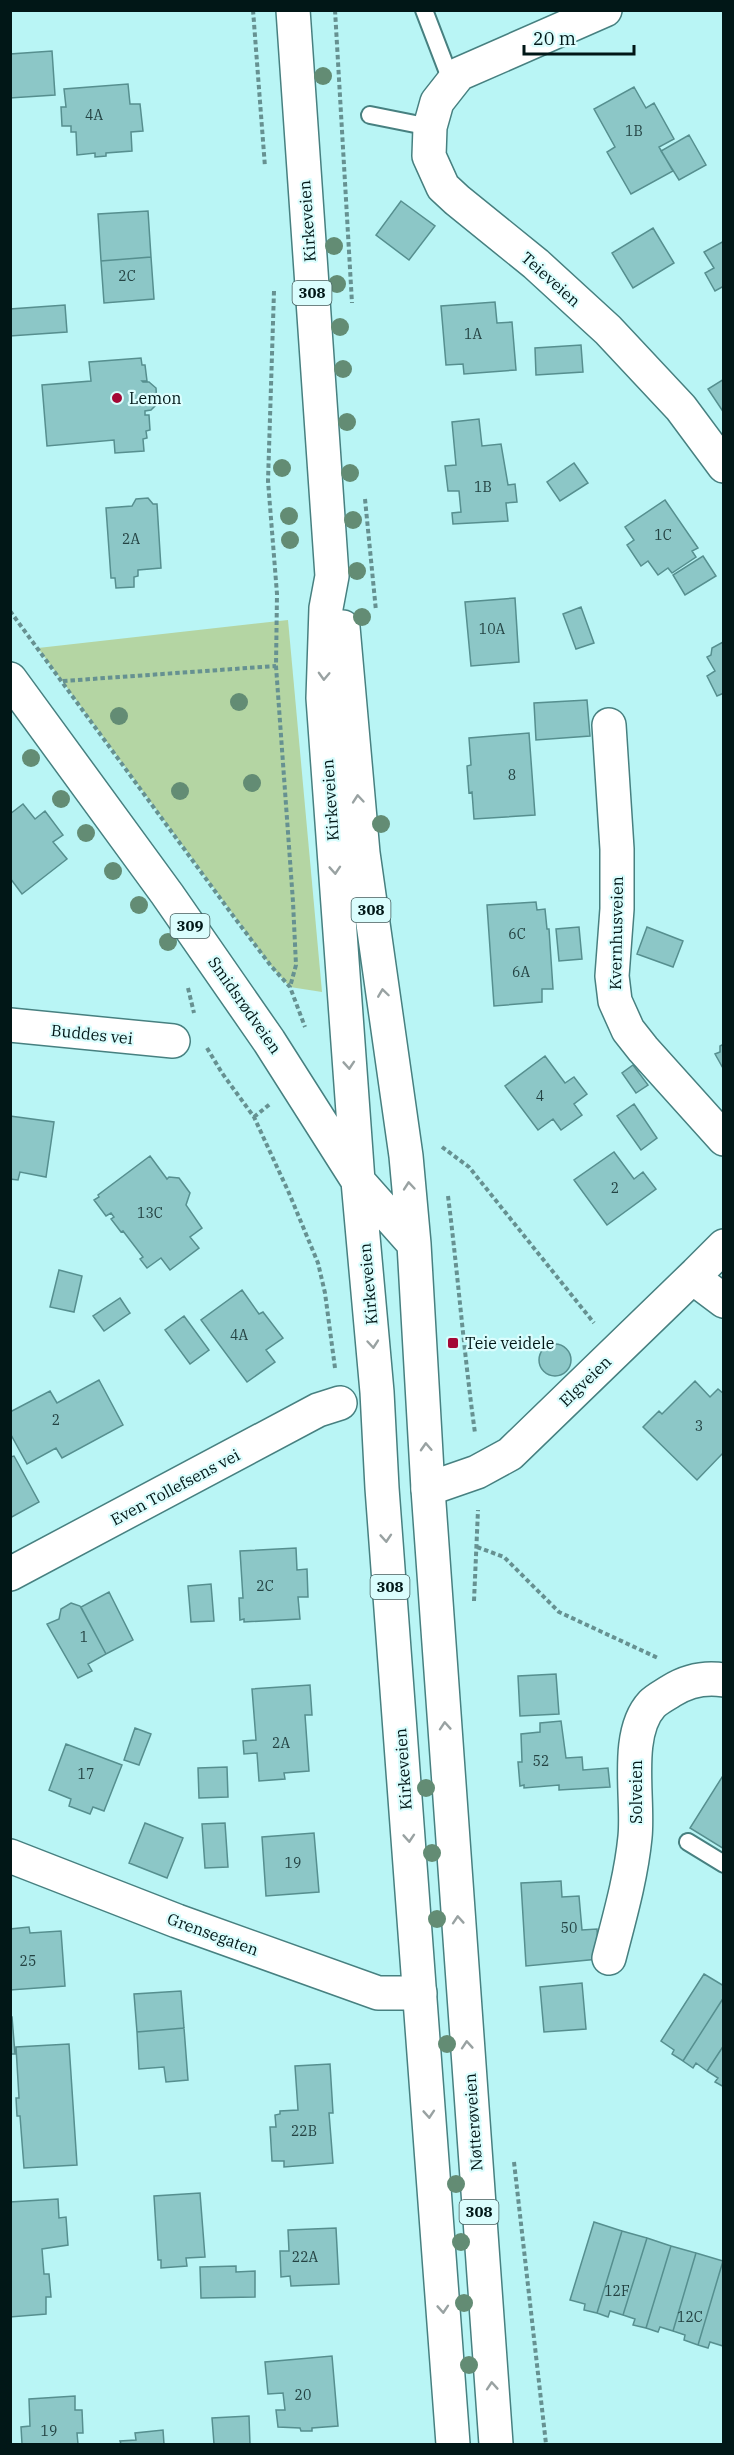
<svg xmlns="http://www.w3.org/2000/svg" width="734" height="2455" viewBox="0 0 734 2455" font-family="'IBM Plex Serif',serif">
	<rect width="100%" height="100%" fill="#b9f5f5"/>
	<path fill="#b4d5a3" d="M288 620 322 992 290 987 271 966 38 648Z"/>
	<path fill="#8cc7c7" stroke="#568f8f" stroke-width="1.5" d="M52 51 55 95 10 98V54Z
		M128 84 130 104H140L143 131 131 132 132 151 106 153V156L95 157V153L77 155 76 132H71V126H62L61 107H66L64 89Z
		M634 87 646 108 654 103 674 139 659 147 673 171 631 194 607 152 615 147 594 109Z
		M689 135 706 165 679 180 661 151Z
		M401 201 435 226 409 260 376 235Z
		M148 211 151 257 101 261 98 214Z
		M653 228 674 263 633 288 612 253Z
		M724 241V286L715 291 705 273 714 268 704 252Z
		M151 257 154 299 104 303 101 261Z
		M495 302 497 323 512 322 516 370 464 374 463 364 446 365 441 306Z
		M65 305 67 332 10 336V309Z
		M581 345 583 372 536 375 535 348Z
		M141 358 142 365H145L147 381H142L143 382H149L156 388 157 404 151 410 145 411V415H149L150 430 146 431 147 438 143 439 144 451 115 453 114 440 47 446 42 385 91 381 89 362Z
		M724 379V413L708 389Z
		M479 419 482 446 501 444 508 485 515 484 517 502 506 503 508 521 453 524 452 513 461 512 459 491H448L445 466 456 465 452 422Z
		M574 463 588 483 560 501 547 482Z
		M148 498 153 504H157L161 568 138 570V576L134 577V587L116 588 115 578H111L106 508 132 506 136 499Z
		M665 500 698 548 692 551 696 557 672 573 668 568 658 575 648 561 641 566 627 545 634 540 625 527Z
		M703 556 716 576 685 595 673 575Z
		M515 598 519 662 471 666 465 602Z
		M581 607 594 643 576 649 563 614Z
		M723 642 724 693 717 696 707 676 715 671 707 657 711 655 712 648Z
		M587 700 590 736 536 740 534 703Z
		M529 733 535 815 474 819 472 792 469 793 467 766 471 765 469 738Z
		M23 804 35 819 45 811 63 835 53 842 67 859 22 894 10 878V814Z
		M536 902 537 910 545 909 547 929H549L553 989H542V1002L494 1006 487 905Z
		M579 927 582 959 559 961 556 929Z
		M647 927 683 941 673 967 637 954Z
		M724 1044V1070L715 1054 720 1052V1046Z
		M545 1056 565 1083 574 1077 587 1094 574 1104 582 1115 561 1130 553 1119 538 1130 505 1086Z
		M633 1065 648 1085 636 1093 622 1073Z
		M634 1104 657 1138 641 1150 617 1116Z
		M10 1116 54 1122 46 1177 20 1172 18 1180 10 1179Z
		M614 1152 634 1179 643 1172 656 1189 607 1225 574 1180Z
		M150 1156 167 1179 169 1177 179 1178 190 1193 186 1205 202 1228 190 1237 199 1248 170 1270 161 1258 147 1268 140 1259 143 1257 123 1231 121 1232 111 1219 114 1217 111 1213 106 1216 94 1200 99 1197 98 1195Z
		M59 1270 82 1276 74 1312 50 1307Z
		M242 1290 259 1314 263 1312 283 1338 266 1350 275 1362 247 1382 201 1320Z
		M120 1298 130 1313 104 1331 93 1316Z
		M184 1316 209 1350 190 1364 165 1330Z
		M539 1360a16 16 0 1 1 32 0a16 16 0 1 1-32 0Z
		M99 1380 123 1425 62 1458 56 1448 27 1464 10 1433V1412L50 1391 57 1403Z
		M695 1381 710 1397 718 1389 724 1394V1452L697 1480 643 1427 659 1411 662 1414Z
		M14 1456 39 1502 10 1518V1457Z
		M296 1548 297 1570 307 1569 308 1597H298L300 1619 244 1622V1619L240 1620 239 1598H243L240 1551Z
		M211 1584 214 1621 191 1622 188 1586Z
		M109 1592 133 1640 106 1654 81 1607Z
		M71 1603 80 1606 106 1654 88 1664 92 1671 78 1678 47 1624 59 1619 61 1609Z
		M556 1674 559 1714 520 1716 518 1676Z
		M310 1685 312 1715H305L309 1771 284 1773 285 1779 259 1781 257 1753 244 1754 243 1741 256 1740 252 1689Z
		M561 1721 566 1758 582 1757 583 1770 608 1768 610 1787 559 1790V1785L524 1788V1785L520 1786 518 1762H522L521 1734 540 1732V1723Z
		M135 1728 151 1734 139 1765 124 1760Z
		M66 1744 122 1765 104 1811 93 1807 90 1814 69 1806 71 1799 49 1790Z
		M227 1767 228 1797 199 1798 198 1768Z
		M724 1774V1849L690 1828Z
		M145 1823 183 1838 167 1878 129 1863Z
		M225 1823 228 1867 205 1868 202 1824Z
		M314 1833 319 1892 266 1896 262 1837Z
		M561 1881 562 1897 579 1896 582 1930 597 1929 599 1959 526 1966 521 1883Z
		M29 1927 30 1933 61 1931 65 1986 10 1990V1929Z
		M704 1974 724 1986V1997L683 2061 672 2054 674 2050 661 2041Z
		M582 1983 586 2029 544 2032 540 1987Z
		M181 1991 184 2028 137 2032 134 1994Z
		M724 1997V2045L707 2071 696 2063 693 2068 683 2061Z
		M10 2017H12L15 2054H10Z
		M184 2028 188 2080 166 2082 164 2067 139 2069 137 2032Z
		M69 2044 77 2165 24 2168 20 2116H17L16 2098H19L16 2047Z
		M724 2045V2087L715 2082 718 2078 707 2071Z
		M330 2064 333 2113H329L333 2163 284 2167V2161H272L270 2127H276L275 2115 280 2114V2111L298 2110 295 2066Z
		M200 2193 205 2257 186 2258 187 2266 161 2268V2260H158L154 2196Z
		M58 2199 59 2218 66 2217 68 2245 42 2249 44 2274H49L51 2297H46V2314L10 2317V2202Z
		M594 2222 622 2231 597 2313 584 2310 585 2304 570 2300Z
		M336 2228 339 2284 291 2286 290 2276 281 2277 280 2251H289L288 2230Z
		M622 2231 647 2238 623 2315 610 2311 608 2317 597 2313Z
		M647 2238 671 2246 646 2328 633 2325 635 2319 623 2315Z
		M671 2246 696 2253 673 2331 660 2327 658 2332 646 2328Z
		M696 2253 723 2261 698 2345 684 2340 685 2335 673 2331Z
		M723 2261 724 2344 723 2346 710 2342 708 2348 698 2345Z
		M236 2266V2272L255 2271V2297L201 2298 200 2267Z
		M332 2356 338 2426 312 2428V2431H301L300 2428 278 2427 276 2410H285L283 2393 268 2394 265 2362Z
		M75 2396V2410H82L83 2433H77L78 2444H22L21 2427 30 2426 29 2399Z
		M249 2416 250 2444H214L212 2418Z
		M163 2430 164 2444H121L120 2441 136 2440 135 2433Z"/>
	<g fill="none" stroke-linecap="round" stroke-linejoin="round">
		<g stroke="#478080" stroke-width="20">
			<path id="lane" d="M424 10 452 83
				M370 115 430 127
				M688 1842 724 1864"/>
		</g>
		<g stroke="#478080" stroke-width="36">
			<path id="street" d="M605 10 459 74 437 102 430 127 429 156 443 187 457 200 536 264 608 330 681 408 724 466
				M609 725 617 849V909L612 976 615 1001 628 1030 643 1049 724 1139
				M10 1025 173 1041
				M697 1273 724 1246
				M428 1489 477 1472 510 1454 697 1273 704 1286 724 1301
				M10 1574 318 1410 340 1403
				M10 1856 177 1921 378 1993H420
				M609 1958C619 1919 631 1878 635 1837 639 1799 624 1734 652 1704 657 1699 665 1695 671 1691 687 1681 705 1677 724 1680"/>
		</g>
		<g stroke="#478080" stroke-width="36">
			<path id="primary" d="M293 10 332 576 326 608 323 698 358 1181 377 1392 382 1488 453 2444
				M343 627 363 853 406 1156 414 1244 428 1489 496 2444
				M10 679 167 894 269 1041 358 1181 414 1244"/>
		</g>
		<path stroke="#669191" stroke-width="4" stroke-dasharray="4.5 3" stroke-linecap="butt" d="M253 10 265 167
			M335 10 352 303
			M274 291 268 481 277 594 276 666 293 902 296 965 290 987
			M365 499 376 611
			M10 611 231 913 271 966 290 987 305 1027
			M63 681 276 666
			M188 988 194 1013
			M207 1048 222 1073 254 1117 289 1193 318 1263 325 1293 335 1368
			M254 1117 270 1104
			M442 1147 469 1167 594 1323
			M448 1196C458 1275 464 1354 475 1433
			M477 1547 504 1557 559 1612 658 1658
			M474 1601 478 1510
			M514 2162 546 2444"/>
		<use href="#lane" stroke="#fff" stroke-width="16"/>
		<use href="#street" stroke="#fff" stroke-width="33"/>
		<use href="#primary" stroke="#fff" stroke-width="33"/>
	</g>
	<g fill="#638c74">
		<circle cx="323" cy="76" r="9"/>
		<circle cx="334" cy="246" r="9"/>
		<circle cx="337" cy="284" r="9"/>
		<circle cx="340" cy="327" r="9"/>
		<circle cx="343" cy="369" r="9"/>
		<circle cx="347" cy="422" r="9"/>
		<circle cx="282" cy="468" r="9"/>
		<circle cx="350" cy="473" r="9"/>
		<circle cx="289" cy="516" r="9"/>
		<circle cx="353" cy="520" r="9"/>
		<circle cx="290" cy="540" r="9"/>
		<circle cx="357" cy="571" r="9"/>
		<circle cx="362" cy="617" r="9"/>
		<circle cx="239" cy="702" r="9"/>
		<circle cx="119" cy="716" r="9"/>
		<circle cx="31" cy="758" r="9"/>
		<circle cx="252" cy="783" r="9"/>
		<circle cx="180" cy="791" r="9"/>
		<circle cx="61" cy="799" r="9"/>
		<circle cx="381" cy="824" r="9"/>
		<circle cx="86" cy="833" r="9"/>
		<circle cx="113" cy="871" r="9"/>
		<circle cx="139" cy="905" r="9"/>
		<circle cx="168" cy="942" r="9"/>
		<circle cx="426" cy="1788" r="9"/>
		<circle cx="432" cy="1853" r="9"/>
		<circle cx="437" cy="1919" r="9"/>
		<circle cx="447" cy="2044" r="9"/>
		<circle cx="456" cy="2184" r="9"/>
		<circle cx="461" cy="2242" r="9"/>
		<circle cx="464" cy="2303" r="9"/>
		<circle cx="469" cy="2365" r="9"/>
	</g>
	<defs><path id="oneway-chevron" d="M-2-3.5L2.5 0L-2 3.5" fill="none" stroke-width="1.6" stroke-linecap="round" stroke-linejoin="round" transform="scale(1.5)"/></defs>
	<g stroke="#99a2a2">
		<use href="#oneway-chevron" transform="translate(324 676) rotate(92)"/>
		<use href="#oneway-chevron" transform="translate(358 799) rotate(-95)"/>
		<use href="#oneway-chevron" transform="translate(335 870) rotate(86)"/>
		<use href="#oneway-chevron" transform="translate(383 993) rotate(-98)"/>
		<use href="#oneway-chevron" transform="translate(349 1065) rotate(86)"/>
		<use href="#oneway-chevron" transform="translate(409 1186) rotate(-95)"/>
		<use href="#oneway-chevron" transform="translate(373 1344) rotate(85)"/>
		<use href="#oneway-chevron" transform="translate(426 1447) rotate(-93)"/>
		<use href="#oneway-chevron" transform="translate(386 1538) rotate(86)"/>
		<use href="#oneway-chevron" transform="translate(445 1726) rotate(-94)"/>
		<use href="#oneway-chevron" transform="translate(409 1838) rotate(86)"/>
		<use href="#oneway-chevron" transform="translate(458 1920) rotate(-94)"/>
		<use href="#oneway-chevron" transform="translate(467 2045) rotate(-94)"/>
		<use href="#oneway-chevron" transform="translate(429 2114) rotate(86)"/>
		<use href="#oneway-chevron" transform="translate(443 2309) rotate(86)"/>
		<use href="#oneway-chevron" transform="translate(492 2386) rotate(-94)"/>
	</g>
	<g fill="#a40835" stroke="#dafdfd" stroke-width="2">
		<circle cx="117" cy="398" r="6"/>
		<rect x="447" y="1337" width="12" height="12" rx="3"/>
	</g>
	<g text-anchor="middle" stroke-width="4.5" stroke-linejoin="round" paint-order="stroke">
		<g font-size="14" fill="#244343">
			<text x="94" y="120">4A</text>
			<text x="634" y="136">1B</text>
			<text x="127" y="281">2C</text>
			<text x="473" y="339">1A</text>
			<text x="483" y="492">1B</text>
			<text x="663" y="540">1C</text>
			<text x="131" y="544">2A</text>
			<text x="492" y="634">10A</text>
			<text x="512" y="780">8</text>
			<text x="517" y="939">6C</text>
			<text x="521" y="977">6A</text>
			<text x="540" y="1101">4</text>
			<text x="615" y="1193">2</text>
			<text x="150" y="1218">13C</text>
			<text x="239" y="1340">4A</text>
			<text x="56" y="1425">2</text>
			<text x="699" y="1431">3</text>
			<text x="265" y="1591">2C</text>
			<text x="84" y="1642">1</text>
			<text x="281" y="1748">2A</text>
			<text x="541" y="1766">52</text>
			<text x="86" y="1779">17</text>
			<text x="293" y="1868">19</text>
			<text x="569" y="1933">50</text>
			<text x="28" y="1966">25</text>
			<text x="304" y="2136">22B</text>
			<text x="305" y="2262">22A</text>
			<text x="617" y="2296">12F</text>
			<text x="690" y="2322">12C</text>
			<text x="303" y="2400">20</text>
			<text x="49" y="2436">19</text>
		</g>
		<g fill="#dafdfd" stroke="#425c5c" stroke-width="1.5">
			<rect x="292.5" y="281" width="39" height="24" rx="4.5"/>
			<rect x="351.5" y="898" width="39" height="24" rx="4.5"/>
			<rect x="170.5" y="914" width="39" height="24" rx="4.5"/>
			<rect x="370.5" y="1575" width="39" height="24" rx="4.5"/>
			<rect x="459.5" y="2200" width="39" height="24" rx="4.5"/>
		</g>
		<g font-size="15" font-weight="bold" fill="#011717">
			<text x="312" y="298">308</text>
			<text x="371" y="915">308</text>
			<text x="190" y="931">309</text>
			<text x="390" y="1592">308</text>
			<text x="479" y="2217">308</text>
		</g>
		<g font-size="16" fill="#011717" stroke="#dafdfd">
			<text transform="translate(307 221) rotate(-94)" y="6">Kirkeveien</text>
			<text transform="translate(551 279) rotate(42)" y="6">Teieveien</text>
			<text transform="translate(330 800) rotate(-94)" y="6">Kirkeveien</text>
			<text transform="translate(616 933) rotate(-89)" y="6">Kvernhusveien</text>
			<text transform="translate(245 1005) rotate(55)" y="6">Smidsrødveien</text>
			<text transform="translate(92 1034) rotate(6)" y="6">Buddes vei</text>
			<text transform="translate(368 1284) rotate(-95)" y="6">Kirkeveien</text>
			<text transform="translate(585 1381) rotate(-44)" y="6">Elgveien</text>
			<text transform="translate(175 1487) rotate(-28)" y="6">Even Tollefsens vei</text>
			<text transform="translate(403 1769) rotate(-94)" y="6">Kirkeveien</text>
			<text transform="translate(636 1792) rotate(-90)" y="6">Solveien</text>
			<text transform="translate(213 1934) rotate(20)" y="6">Grensegaten</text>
			<text transform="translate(473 2122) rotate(-94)" y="6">Nøtterøveien</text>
		</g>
		<g font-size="16" fill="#011717" stroke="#dafdfd" text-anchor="start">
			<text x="129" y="404">Lemon</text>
			<text x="465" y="1349">Teie veidele</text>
		</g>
	</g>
	<rect width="734" height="2455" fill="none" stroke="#011717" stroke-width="24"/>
	<path d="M524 45v9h110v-9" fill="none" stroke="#011717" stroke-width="3"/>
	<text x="533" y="45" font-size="18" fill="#011717" stroke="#dafdfd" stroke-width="4.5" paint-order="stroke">20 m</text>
</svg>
